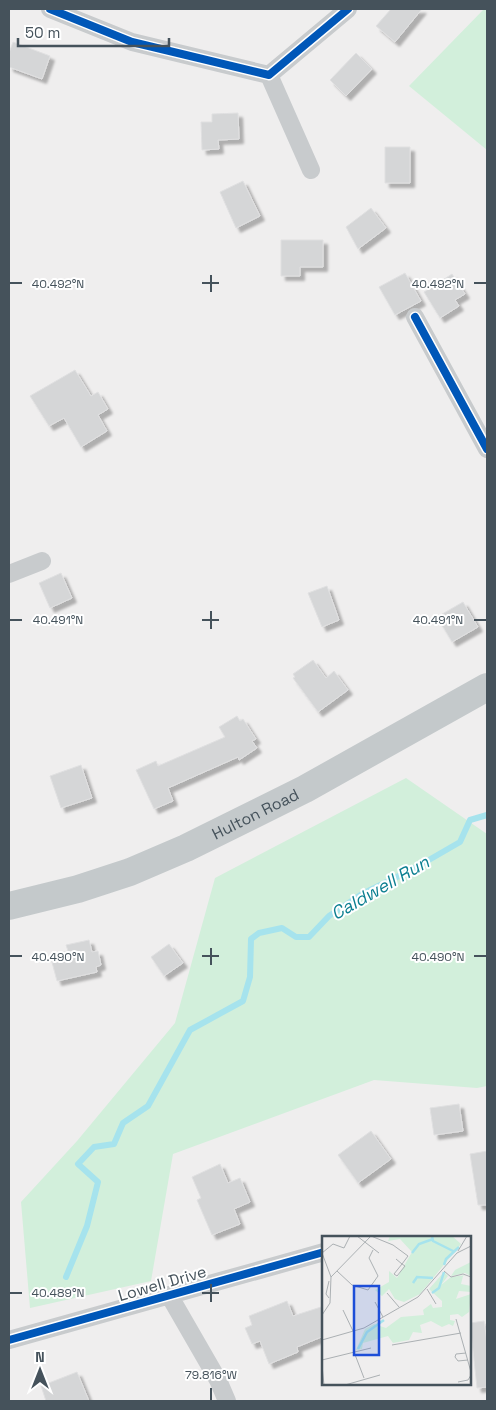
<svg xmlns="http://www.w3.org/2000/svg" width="496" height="1410" viewBox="0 0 496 1410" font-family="'Space Grotesk',sans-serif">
	<defs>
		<filter id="shadow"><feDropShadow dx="4.5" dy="4.5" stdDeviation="1" flood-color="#0004"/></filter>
	</defs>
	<rect width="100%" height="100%" fill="#efeeee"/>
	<path fill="#d2efdb" d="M484 9H487V150L409 86Z
		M406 778 487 834V1086L477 1088 374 1080 173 1154 151 1281 30 1308 21 1202 77 1141 175 1023 215 878Z"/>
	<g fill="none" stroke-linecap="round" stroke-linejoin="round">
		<path stroke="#a6e3ed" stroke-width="6" d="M66 1277 87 1226 98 1182 78 1164 94 1147 114 1144 123 1123 148 1106 190 1030 243 1001 250 977 251 939 259 933 282 928 296 937H309L329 916 362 894 415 868 460 842 470 820 487 815"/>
	</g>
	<path fill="#d5d6d7" stroke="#e0e0e1" filter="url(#shadow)" d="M391 9H422L395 42 376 26Z
		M13 42 50 56 42 79 9 67V53Z
		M356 53 372 69 346 96 330 80Z
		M238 113 239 139 218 140 219 149 202 150 201 122H212V114Z
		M385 147H410V183H385Z
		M243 181 260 216 236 228 220 192Z
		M371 208 386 228 358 249 346 227Z
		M281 240H323V267H300V276H281Z
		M405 273 421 301 395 315 379 287Z
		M452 274 465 294 455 300 459 306 440 318 424 292Z
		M75 370 91 396 98 392 108 409 98 415 107 431 81 447 64 418 49 426 30 396Z
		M61 573 72 598 50 608 39 583Z
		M327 586 339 620 322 627 308 593Z
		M463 602 478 627 452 642 437 617Z
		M313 660 326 678 334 671 348 690 318 712 293 678 295 677 293 674Z
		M237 716 240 721 243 719 256 739 252 741 257 748 239 760 238 757 168 788 173 801 154 809 136 770 156 761 158 766 225 737 219 727Z
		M81 765 92 798 61 808 50 776Z
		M89 940 92 952 98 951 101 965 96 967 97 972 57 981 50 955 68 951 66 945Z
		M169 944 183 963 164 976 151 957Z
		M459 1104 463 1131 434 1135 430 1108Z
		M371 1131 391 1159 358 1183 338 1155Z
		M487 1151V1205H478L470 1154Z
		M220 1164 228 1183 240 1178 250 1202 234 1209 240 1224 212 1235 197 1200 201 1198 192 1177Z
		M287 1301 293 1316 324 1306V1336L297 1347 298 1352 269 1364 260 1341 252 1344 245 1328 252 1325 249 1316Z
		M484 1321 487 1342V1387L477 1388 470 1323Z
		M77 1372 89 1401H46L41 1386Z"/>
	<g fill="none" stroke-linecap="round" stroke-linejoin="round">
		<path stroke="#c8cbcd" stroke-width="18" d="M50 9 132 42 269 75 348 9
			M269 75 311 170
			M415 317 487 449
			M9 574 42 561
			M169 1295 218 1380 227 1401
			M9 1340 324 1252"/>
		<path stroke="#c4c9cb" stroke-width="28" id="s1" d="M9 906 78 889 130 872 186 848 305 789 487 687"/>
		<g stroke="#fff" stroke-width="11">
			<path id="cycleway" d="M50 9 132 42 269 75 348 9
				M415 317 487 449
				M9 1340 324 1252"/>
		</g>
		<use href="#cycleway" stroke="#0057b8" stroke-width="8"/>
	</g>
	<path fill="none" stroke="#45525b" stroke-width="2" d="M211 275V292M10 283H22M202 283H219M474 283H486M211 611V629M10 620H22M202 620H219M474 620H486M211 948V965M10 956H22M202 956H219M474 956H486M211 1284V1302M10 1293H22M202 1293H219M211 1388V1400"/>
	<g text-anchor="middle" stroke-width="4" stroke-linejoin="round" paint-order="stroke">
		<g font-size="16" fill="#45525b" stroke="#fff">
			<text dy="6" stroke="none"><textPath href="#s1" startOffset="264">Hulton Road</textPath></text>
			<text transform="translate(162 1283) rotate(-16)" y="6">Lowell Drive</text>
		</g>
		<g font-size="18" font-style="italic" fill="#0c7f91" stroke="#fff">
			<text transform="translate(380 888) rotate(-30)" y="6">Caldwell Run</text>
		</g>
	</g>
	<g transform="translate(322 1236)">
		<rect width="149" height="149" fill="#efeeee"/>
		<path d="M68 0H130L139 8 98 58 82 66 73 63 67 53 60 60 53 54 67 46V35L75 42 90 16 78 3 66 5ZM149 26V40L143 37 129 40 133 34ZM122 36 126 40 119 49 129 41 145 39 141 40 139 48 149 50V56L137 55 134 63 149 58 147 76 140 81 136 78 128 79V84L133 85 131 90 127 88 120 91 109 85 98 89 100 97 91 96 87 104 71 107 66 100 41 107 40 113 34 114 43 93 52 88 64 92 79 81 102 79 101 74 109 68 111 72 120 71V65L107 53Z" fill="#d2efdb"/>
		<path fill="none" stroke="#a6e3ed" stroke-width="2.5" d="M110 0 111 5 131 15M90 17 97 8 111 3M122 29 124 23 137 11M91 47 95 41 111 42M110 57 117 52 122 36M36 113 45 96 62 84"/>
		<path fill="none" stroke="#abb0b3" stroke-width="1" d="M35 0 57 17M136 15 145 0M0 17 9 41 8 67 0 79M0 17 11 8 22 12 28 0M15 35 30 49 46 54 56 40 47 22 51 14M122 35 129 41 141 38 149 41M9 41 49 0 71 9 86 20 80 28 72 38 75 40 83 30 80 28 74 23M7 45 4 58 7 62M105 53 114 68M65 57 77 71M53 66 61 81M21 74 31 95M134 83 149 136M0 104 42 92 96 61 135 17 149 10M70 109 139 97M32 116 42 142M144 117 134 118 133 121 136 125 146 124M0 124 49 112M0 130 2 149M136 146 146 144 149 139M23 149 58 139M125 149H143"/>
		<path fill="#1d4ed8" fill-opacity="0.15" stroke="#1d4ed8" stroke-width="2.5" d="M32 50H57V119H32Z"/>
		<rect width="149" height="149" fill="none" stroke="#45525b" stroke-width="2.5"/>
	</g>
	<g font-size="12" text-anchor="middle" fill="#45525b" stroke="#fff" stroke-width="4" stroke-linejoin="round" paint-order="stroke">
		<text x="58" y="288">40.492°N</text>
		<text x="438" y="288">40.492°N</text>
		<text x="58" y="624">40.491°N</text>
		<text x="438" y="624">40.491°N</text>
		<text x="58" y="961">40.490°N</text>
		<text x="438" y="961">40.490°N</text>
		<text x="58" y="1297">40.489°N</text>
		<text x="211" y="1379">79.816°W</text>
	</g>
	<rect width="496" height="1410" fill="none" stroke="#45525b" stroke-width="20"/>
	<g transform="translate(40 1370)" stroke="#ffffff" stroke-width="4" paint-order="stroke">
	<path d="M0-4L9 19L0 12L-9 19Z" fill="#45525b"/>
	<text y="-8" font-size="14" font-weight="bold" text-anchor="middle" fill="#45525b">N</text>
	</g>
	<path d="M18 38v8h151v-8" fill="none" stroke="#45525b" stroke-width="2.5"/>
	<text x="25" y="38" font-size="15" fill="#45525b" stroke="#ffffff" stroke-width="4" paint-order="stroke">50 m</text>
</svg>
